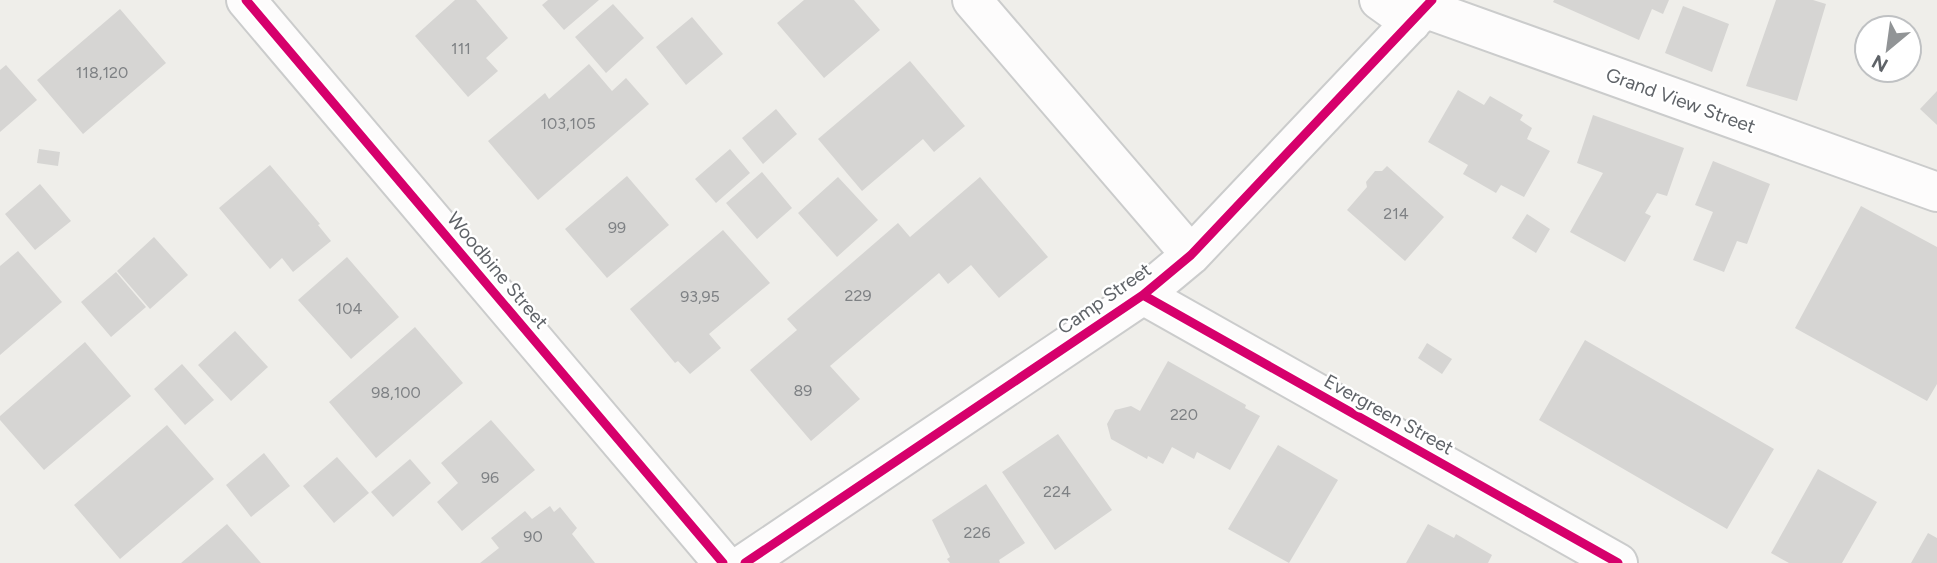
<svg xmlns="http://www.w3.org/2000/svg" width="1937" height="563" viewBox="0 0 1937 563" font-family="Figtree,sans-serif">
	<rect width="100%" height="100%" fill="#efeeea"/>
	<path fill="#d6d5d3" d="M455 0H476L508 38 486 58 498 71 468 97 415 36Z
		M548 0H599L564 30 542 5Z
		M804 0H854L880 30 824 78 777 23Z
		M1554 0H1669L1663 14 1652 9 1639 40 1553 2Z
		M1776 0H1813L1826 4 1797 101 1746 86Z
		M613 4 644 38 606 73 575 37Z
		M1683 6 1729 24 1712 72 1665 53Z
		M120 9 166 63 83 134 37 80Z
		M692 17 723 54 686 85 656 47Z
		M910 61 965 126 934 152 923 139 862 191 818 139Z
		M589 64 612 91 626 78 649 104 538 200 488 141 545 93 549 99Z
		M6 65 37 100 0 132V70Z
		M1458 90 1484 105 1490 96 1523 115 1520 120 1532 128 1527 139 1550 151 1524 197 1501 185 1496 193 1463 174 1468 165 1428 142Z
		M1937 91V125L1920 109Z
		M776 109 797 134 763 164 742 138Z
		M1593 115 1684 148 1667 196 1657 193 1645 213 1651 216 1625 262 1570 232 1603 173 1577 163Z
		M39 149 60 152 58 166 37 163Z
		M730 149 750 173 716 203 695 179Z
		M1713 161 1770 184 1747 244 1737 241 1724 272 1693 260 1713 212 1695 205Z
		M270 165 320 224 318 225 331 241 293 272 282 258 270 269 219 208Z
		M1387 166 1444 217 1405 261 1347 210 1367 187 1366 182 1375 171H1382Z
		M762 172 792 208 757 239 726 203Z
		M627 176 669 225 607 278 565 229Z
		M838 177 878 220 837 257 798 213Z
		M980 177 1048 257 999 298 971 265 948 284 939 273 830 366 860 399 811 441 750 370 797 330 787 319 898 223 910 237Z
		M40 184 71 221 35 250 5 214Z
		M1861 206 1937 247V384L1927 401 1795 328Z
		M1527 214 1550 229 1536 253 1512 238Z
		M723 230 770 283 709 334 721 348 690 374 678 361 675 363 630 309Z
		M154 237 188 275 150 309 117 271Z
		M18 251 62 302 0 355V266Z
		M347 257 399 317 351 359 298 300Z
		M116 272 146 307 111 337 81 302Z
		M415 327 463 383 376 458 329 402Z
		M235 331 268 367 231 401 198 365Z
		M1585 340 1774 449 1727 529 1539 420Z
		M85 342 131 396 44 470 0 420V416Z
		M1427 343 1452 359 1442 374 1418 358Z
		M1168 361 1246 405 1245 408 1260 416 1230 470 1197 452 1194 459 1172 447 1163 464 1148 456 1147 459 1111 439 1107 424 1115 410 1131 406 1140 411Z
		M182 364 214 400 185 425 154 389Z
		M491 420 535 470 462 531 437 502 458 483 441 463Z
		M167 425 214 479 120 559 74 505Z
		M1058 434 1112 510 1055 550 1002 472Z
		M1278 445 1338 480 1289 563 1228 529Z
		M264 453 290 486 251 517 226 485Z
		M337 457 369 493 334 523 303 486Z
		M410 459 431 483 393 517 371 492Z
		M1818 469 1877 502 1842 563H1789L1771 553Z
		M986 484 1025 543 999 560 1000 563H950L947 559 950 557 932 520Z
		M550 506 554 512 560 507 577 528 572 534 595 563H480L499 548 491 538 525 511 532 519Z
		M227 524 261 563H181Z
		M1428 524 1454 538 1456 534 1492 555 1488 563H1406Z
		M1928 533 1937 538V563H1911Z"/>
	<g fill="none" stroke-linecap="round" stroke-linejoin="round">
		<g stroke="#cbcccc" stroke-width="42">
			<path id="minor" d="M246 0 723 563
				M972 0 1191 255
				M1379 0 1411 23
				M1424 8 1937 192
				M1143 295 1618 563
				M745 563 1143 295 1191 255 1432 0"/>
		</g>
		<use href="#minor" stroke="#fdfcfc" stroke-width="38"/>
		<g stroke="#fff" stroke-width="13">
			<path id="cycleway" d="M246 0 723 563
				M1143 295 1618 563
				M745 563 1143 295 1191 255 1432 0"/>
		</g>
		<use href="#cycleway" stroke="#d6006c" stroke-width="9"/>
	</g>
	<g text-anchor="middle" stroke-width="5" stroke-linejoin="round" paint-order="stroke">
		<g font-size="16" fill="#7e8184">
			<text x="461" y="54">111</text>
			<text x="102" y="78">118,120</text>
			<text x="568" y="129">103,105</text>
			<text x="1396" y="219">214</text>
			<text x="617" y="233">99</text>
			<text x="858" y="301">229</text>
			<text x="700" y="302">93,95</text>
			<text x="349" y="314">104</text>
			<text x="803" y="396">89</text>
			<text x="396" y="398">98,100</text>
			<text x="1184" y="420">220</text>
			<text x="490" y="483">96</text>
			<text x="1057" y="497">224</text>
			<text x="977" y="538">226</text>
			<text x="533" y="542">90</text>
		</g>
		<g font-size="19" fill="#5f6368" stroke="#fff">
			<text transform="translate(1681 100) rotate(20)" y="7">Grand View Street</text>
			<text transform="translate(498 270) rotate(50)" y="7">Woodbine Street</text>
			<text transform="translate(1104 298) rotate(-35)" y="7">Camp Street</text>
			<text transform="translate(1389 414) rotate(29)" y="7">Evergreen Street</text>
		</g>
	</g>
	<g transform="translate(1888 49) rotate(209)"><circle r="33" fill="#ffffff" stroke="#bfc1c3" stroke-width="2"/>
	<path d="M0-5L12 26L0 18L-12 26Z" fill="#919496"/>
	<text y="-10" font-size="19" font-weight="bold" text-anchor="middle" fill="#5f6368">N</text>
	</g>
</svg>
